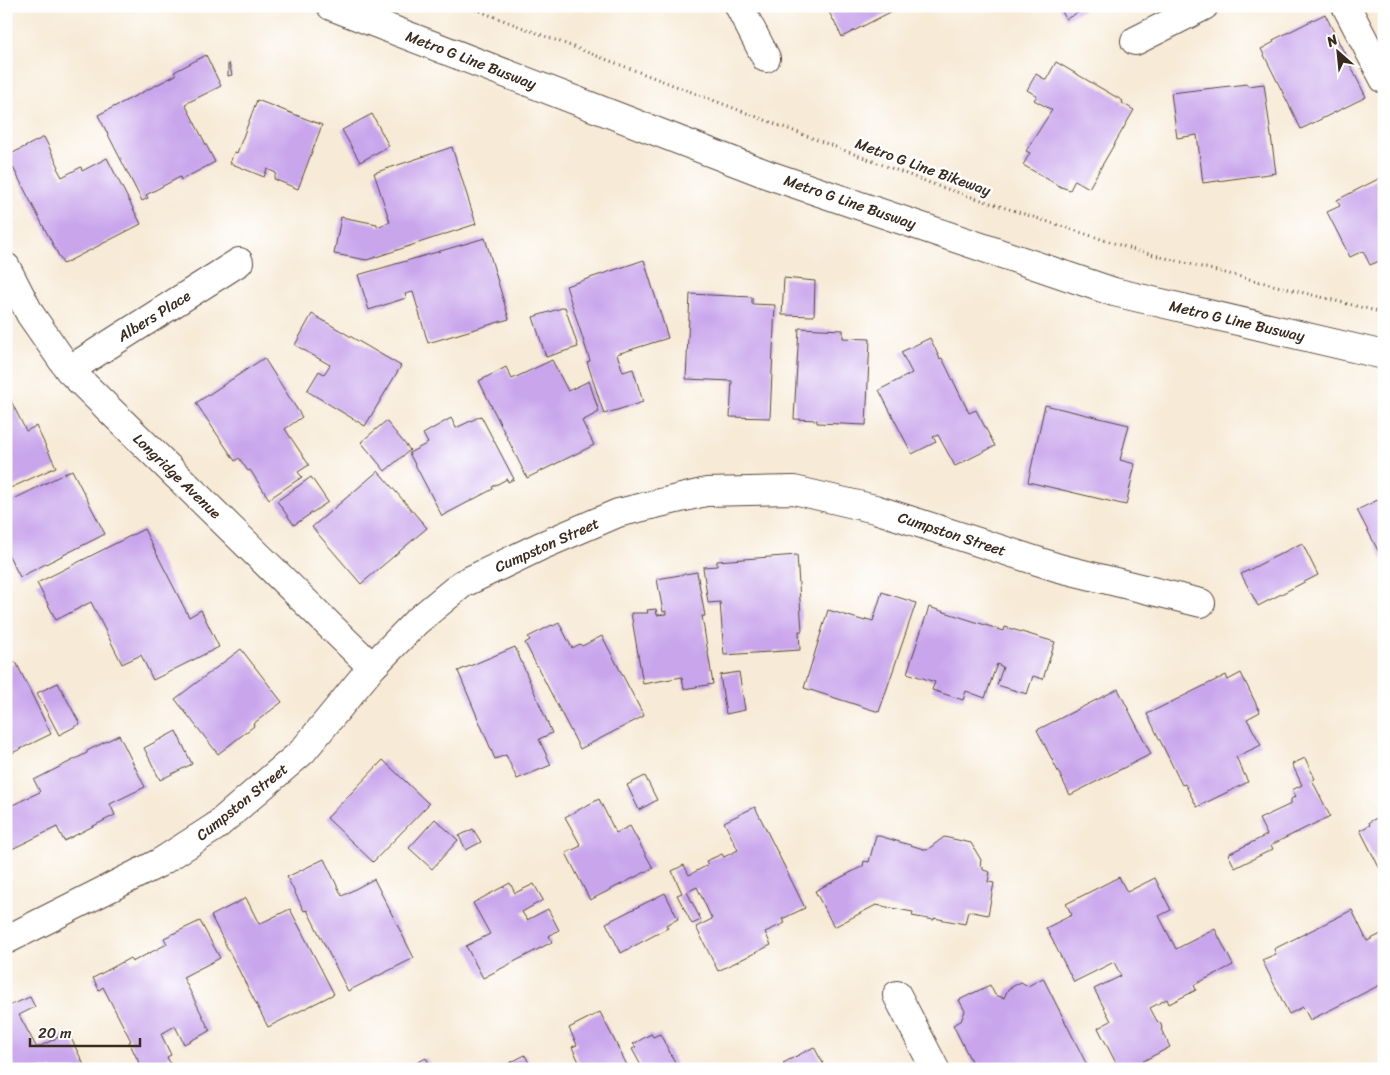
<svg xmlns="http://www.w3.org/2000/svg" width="1390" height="1075" viewBox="0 0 1390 1075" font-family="Sriracha,sans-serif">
	<rect width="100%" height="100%" fill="#fff"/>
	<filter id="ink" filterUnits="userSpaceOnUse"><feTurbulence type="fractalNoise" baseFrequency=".02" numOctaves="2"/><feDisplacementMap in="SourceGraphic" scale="10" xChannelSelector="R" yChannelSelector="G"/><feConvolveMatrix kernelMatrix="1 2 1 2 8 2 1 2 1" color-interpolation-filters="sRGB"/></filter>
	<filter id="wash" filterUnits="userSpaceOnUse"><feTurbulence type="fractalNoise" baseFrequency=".0096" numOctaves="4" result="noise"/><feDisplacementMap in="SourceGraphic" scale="20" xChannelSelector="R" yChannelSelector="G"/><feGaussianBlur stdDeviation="1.12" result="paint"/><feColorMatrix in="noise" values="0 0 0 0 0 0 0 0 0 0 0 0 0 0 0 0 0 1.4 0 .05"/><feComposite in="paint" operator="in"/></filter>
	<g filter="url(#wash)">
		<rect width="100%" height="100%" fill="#f7ead6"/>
		<g id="blocks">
			<path fill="#c9a6ec" d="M826 6H902L842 37Z
				M1059 6H1090L1066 19Z
				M1325 14 1366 97 1301 129 1261 49 1274 42 1273 40Z
				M206 55 221 86 185 104 215 162 181 180 180 177 146 195 148 198 142 201 98 115 176 75 174 72Z
				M1056 62 1123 101 1122 103 1134 110 1089 188 1075 180 1070 190 1061 187 1023 165 1030 153 1026 151 1052 110 1034 100 1037 96 1027 90 1036 74 1046 80Z
				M229 63 232 75 228 76V64Z
				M1247 84 1248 86 1264 84 1276 173 1203 183 1197 135 1177 138 1171 93Z
				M257 100 322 125 298 189 274 179 276 173 267 169 264 177 230 163 234 152 237 153Z
				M372 114 389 146 360 162 342 130Z
				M44 137 59 167 57 168 62 177 81 167 82 171 107 158 141 224 63 264 7 156Z
				M452 147 476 224 367 260 334 254 341 217 377 224V227L390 222 374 173Z
				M1384 176V259L1370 265 1363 251 1350 257 1327 212 1340 206 1337 200Z
				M485 238 509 319 428 343 413 292 405 294 406 298 369 310 358 275Z
				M644 260 668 338 617 354 623 372 633 369 643 402 604 414 587 362 590 361 566 286Z
				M784 278 815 281 814 316 782 315Z
				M690 294 752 297V304L775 305 770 418 730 417 732 381 686 379Z
				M565 307 578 347 546 357 533 317Z
				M312 314 401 366 365 426 307 391 319 371 324 374 330 365 295 345Z
				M799 328 843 330V338L870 339 866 425 817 423V420L794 419Z
				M930 338 940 359 942 358 969 413 976 410 995 446 955 466 938 435 933 437 936 442 912 454 879 390 912 373 901 352Z
				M264 358 302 417 285 429 309 465 298 472 302 477 269 499 250 470 248 471 239 458 235 461 196 403Z
				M552 360 568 391 589 381 599 412 582 421 594 445 527 478 479 381 506 367 512 379Z
				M6 391 26 431 36 426 56 467 6 490Z
				M1045 405 1129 425 1120 460 1135 464 1126 505 1028 482Z
				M481 416 514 479 508 482 507 479 492 487 493 489 442 516 409 453 428 443 423 434 451 418 456 428Z
				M386 421 410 450 385 471 361 442Z
				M72 470 105 534 20 577 6 550V533L9 532 6 527V503Z
				M378 471 427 528 361 584 312 527Z
				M311 477 328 502 294 525 277 501Z
				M1384 497V562L1357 510Z
				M144 529 189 617 201 610 219 647 153 680 141 655 122 664 91 602 56 620 37 583Z
				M1302 543 1318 575 1258 606 1241 574Z
				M797 555 802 631H799L800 650 724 655 720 602 708 603 703 567 717 566V561Z
				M697 572 705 616H702L713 684 684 689 682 677 643 684 631 613H648L647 610 656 609 657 615 666 614V611L663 612 657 579Z
				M882 592 916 603 879 712 804 688 828 610 865 621 866 619 873 621Z
				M929 607 1004 631 1005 627 1055 642 1043 679 1033 676 1027 694 997 685 1003 667 997 664 985 698 966 691 963 700 932 690 935 682 907 673Z
				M559 623 572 648 580 644 582 646 602 636 644 716 580 749 525 643 530 640 528 637 552 625 553 626Z
				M515 647 552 733 539 739 551 765 517 779 506 755 495 759 458 671Z
				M241 649 282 702 253 724 254 726 218 754 175 699Z
				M6 657 10 665 16 662 51 734 6 756Z
				M739 672 745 710 726 714 720 675Z
				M1241 673 1260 712 1247 719 1261 745 1236 757 1248 782 1197 807 1185 784 1182 785 1147 714 1226 675 1228 680Z
				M58 683 80 724 59 735 37 693Z
				M1118 689 1151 754 1070 795 1037 730Z
				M176 731 192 764 160 780 144 748Z
				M119 735 145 787 110 804 115 815 64 841 57 827 12 849 6 837V808L40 792 34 780 87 753V751Z
				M1305 758 1315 779 1312 780 1330 816 1271 845 1273 849 1235 868 1228 854 1267 835 1259 819 1291 804V799L1296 796 1292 790 1302 785 1292 764Z
				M383 760 429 804 373 862 327 818Z
				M645 776 657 800 639 810 627 785Z
				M599 799 616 833 630 826 653 868 590 900 566 853 581 846 565 817Z
				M755 807 805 908 782 919 785 923 765 932 771 945 718 971 696 927 712 919 697 887 687 892 701 920 692 924 677 895 682 893 672 871 684 865 689 875 708 865 706 861 722 854 724 857 738 850 724 822Z
				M1384 814V877L1360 830 1370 825 1369 822Z
				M435 819 458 840 432 869 409 848Z
				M473 829 481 842 466 850 459 836Z
				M876 835 927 850 944 837 971 843 981 860 980 866 983 867V870L990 872 988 882 994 883 988 915 968 911 965 924 934 918V920L912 916 913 912 876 905 834 927 815 891 863 866 864 861 869 862Z
				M324 859 342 896 374 879 414 958 348 991 307 910 304 911 287 877Z
				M1119 877 1127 892 1155 878 1171 910 1159 916 1176 949 1215 929 1233 965 1194 985 1196 990 1169 1004 1167 999 1150 1008 1157 1021 1161 1024 1162 1029H1161L1170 1047 1128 1069H1119L1098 1028 1111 1021 1094 989 1121 976 1114 962 1074 982 1046 928 1072 915 1066 904Z
				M510 883 515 893 534 884 543 900 522 912 527 920 548 909 559 930 549 936 552 942 483 978 466 946 490 934 473 903Z
				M665 893 678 919 666 925 668 928 621 953 606 923Z
				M246 898 259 924 290 909 334 994 268 1027 211 916Z
				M1352 910 1367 941 1381 934 1384 939V983L1310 1020 1303 1007 1289 1014 1262 960 1276 954 1274 949Z
				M200 921 220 958 183 977 210 1031 184 1044 175 1026 161 1034 171 1055 167 1057 173 1069H142L129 1042 131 1041 103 987 99 990 93 978 130 958 132 962 167 944 164 938Z
				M1043 978 1089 1069H975L953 1025 961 1021 965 1011 959 1000 990 985 995 995 1004 998 1008 989 1021 982 1028 986Z
				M30 997 35 1007 19 1015 37 1048 68 1032 86 1069H16L6 1051V1007Z
				M600 1012 629 1069H565L579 1062 572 1047 577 1045 569 1028Z
				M651 1034 653 1037 660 1034 676 1064 667 1069H643L632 1049 636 1047 633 1044Z
				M814 1047 826 1069H786L783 1063Z
				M525 1055 532 1069H498Z
				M426 1058 432 1069H405Z"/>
		</g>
	</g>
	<g filter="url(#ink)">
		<use href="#blocks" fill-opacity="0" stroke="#57473a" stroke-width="1"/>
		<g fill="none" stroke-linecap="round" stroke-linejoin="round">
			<g stroke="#57473a" stroke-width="30">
				<path id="minor" d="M331 6 769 175 1114 292 1384 355
					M739 6 766 58
					M1346 6 1384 79
					M1135 41 1204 6
					M6 267 30 314 69 370 372 667
					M69 370 239 262
					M6 940 159 863 215 827 302 752 372 667 416 622 462 584 541 546 618 513 706 492 794 490 875 509 1059 568 1201 603
					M897 995 935 1069"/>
			</g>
			<path stroke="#57473a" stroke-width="3" stroke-dasharray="1 4" stroke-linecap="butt" d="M466 6 938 186 1138 251 1384 313"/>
			<use href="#minor" stroke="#fff" stroke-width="28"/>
		</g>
	</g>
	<g text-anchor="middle" stroke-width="5" stroke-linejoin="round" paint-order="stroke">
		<g font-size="15" fill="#3b2a1e" stroke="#fff">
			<text transform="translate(471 60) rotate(21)" y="5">Metro G Line Busway</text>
			<text transform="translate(923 167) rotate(20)" y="5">Metro G Line Bikeway</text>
			<text transform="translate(850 202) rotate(19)" y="5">Metro G Line Busway</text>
			<text transform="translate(154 316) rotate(-32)" y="5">Albers Place</text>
			<text transform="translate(1237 321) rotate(13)" y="5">Metro G Line Busway</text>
			<text transform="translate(177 476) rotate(44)" y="5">Longridge Avenue</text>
			<text transform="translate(952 534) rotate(18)" y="5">Cumpston Street</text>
			<text transform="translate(547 545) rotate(-24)" y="5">Cumpston Street</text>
			<text transform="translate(242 802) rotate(-39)" y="5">Cumpston Street</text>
		</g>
	</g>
	<rect width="1390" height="1075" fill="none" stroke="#fff" stroke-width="25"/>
	<g transform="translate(1338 52) rotate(333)" stroke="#ffffff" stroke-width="4" paint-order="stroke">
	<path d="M0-4L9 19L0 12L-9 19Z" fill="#3b2a1e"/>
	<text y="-8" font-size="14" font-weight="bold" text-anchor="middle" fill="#3b2a1e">N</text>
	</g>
	<path d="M30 1038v8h110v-8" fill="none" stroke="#3b2a1e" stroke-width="2.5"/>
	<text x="38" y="1038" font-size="15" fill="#3b2a1e" stroke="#ffffff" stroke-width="4" paint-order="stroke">20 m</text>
</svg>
